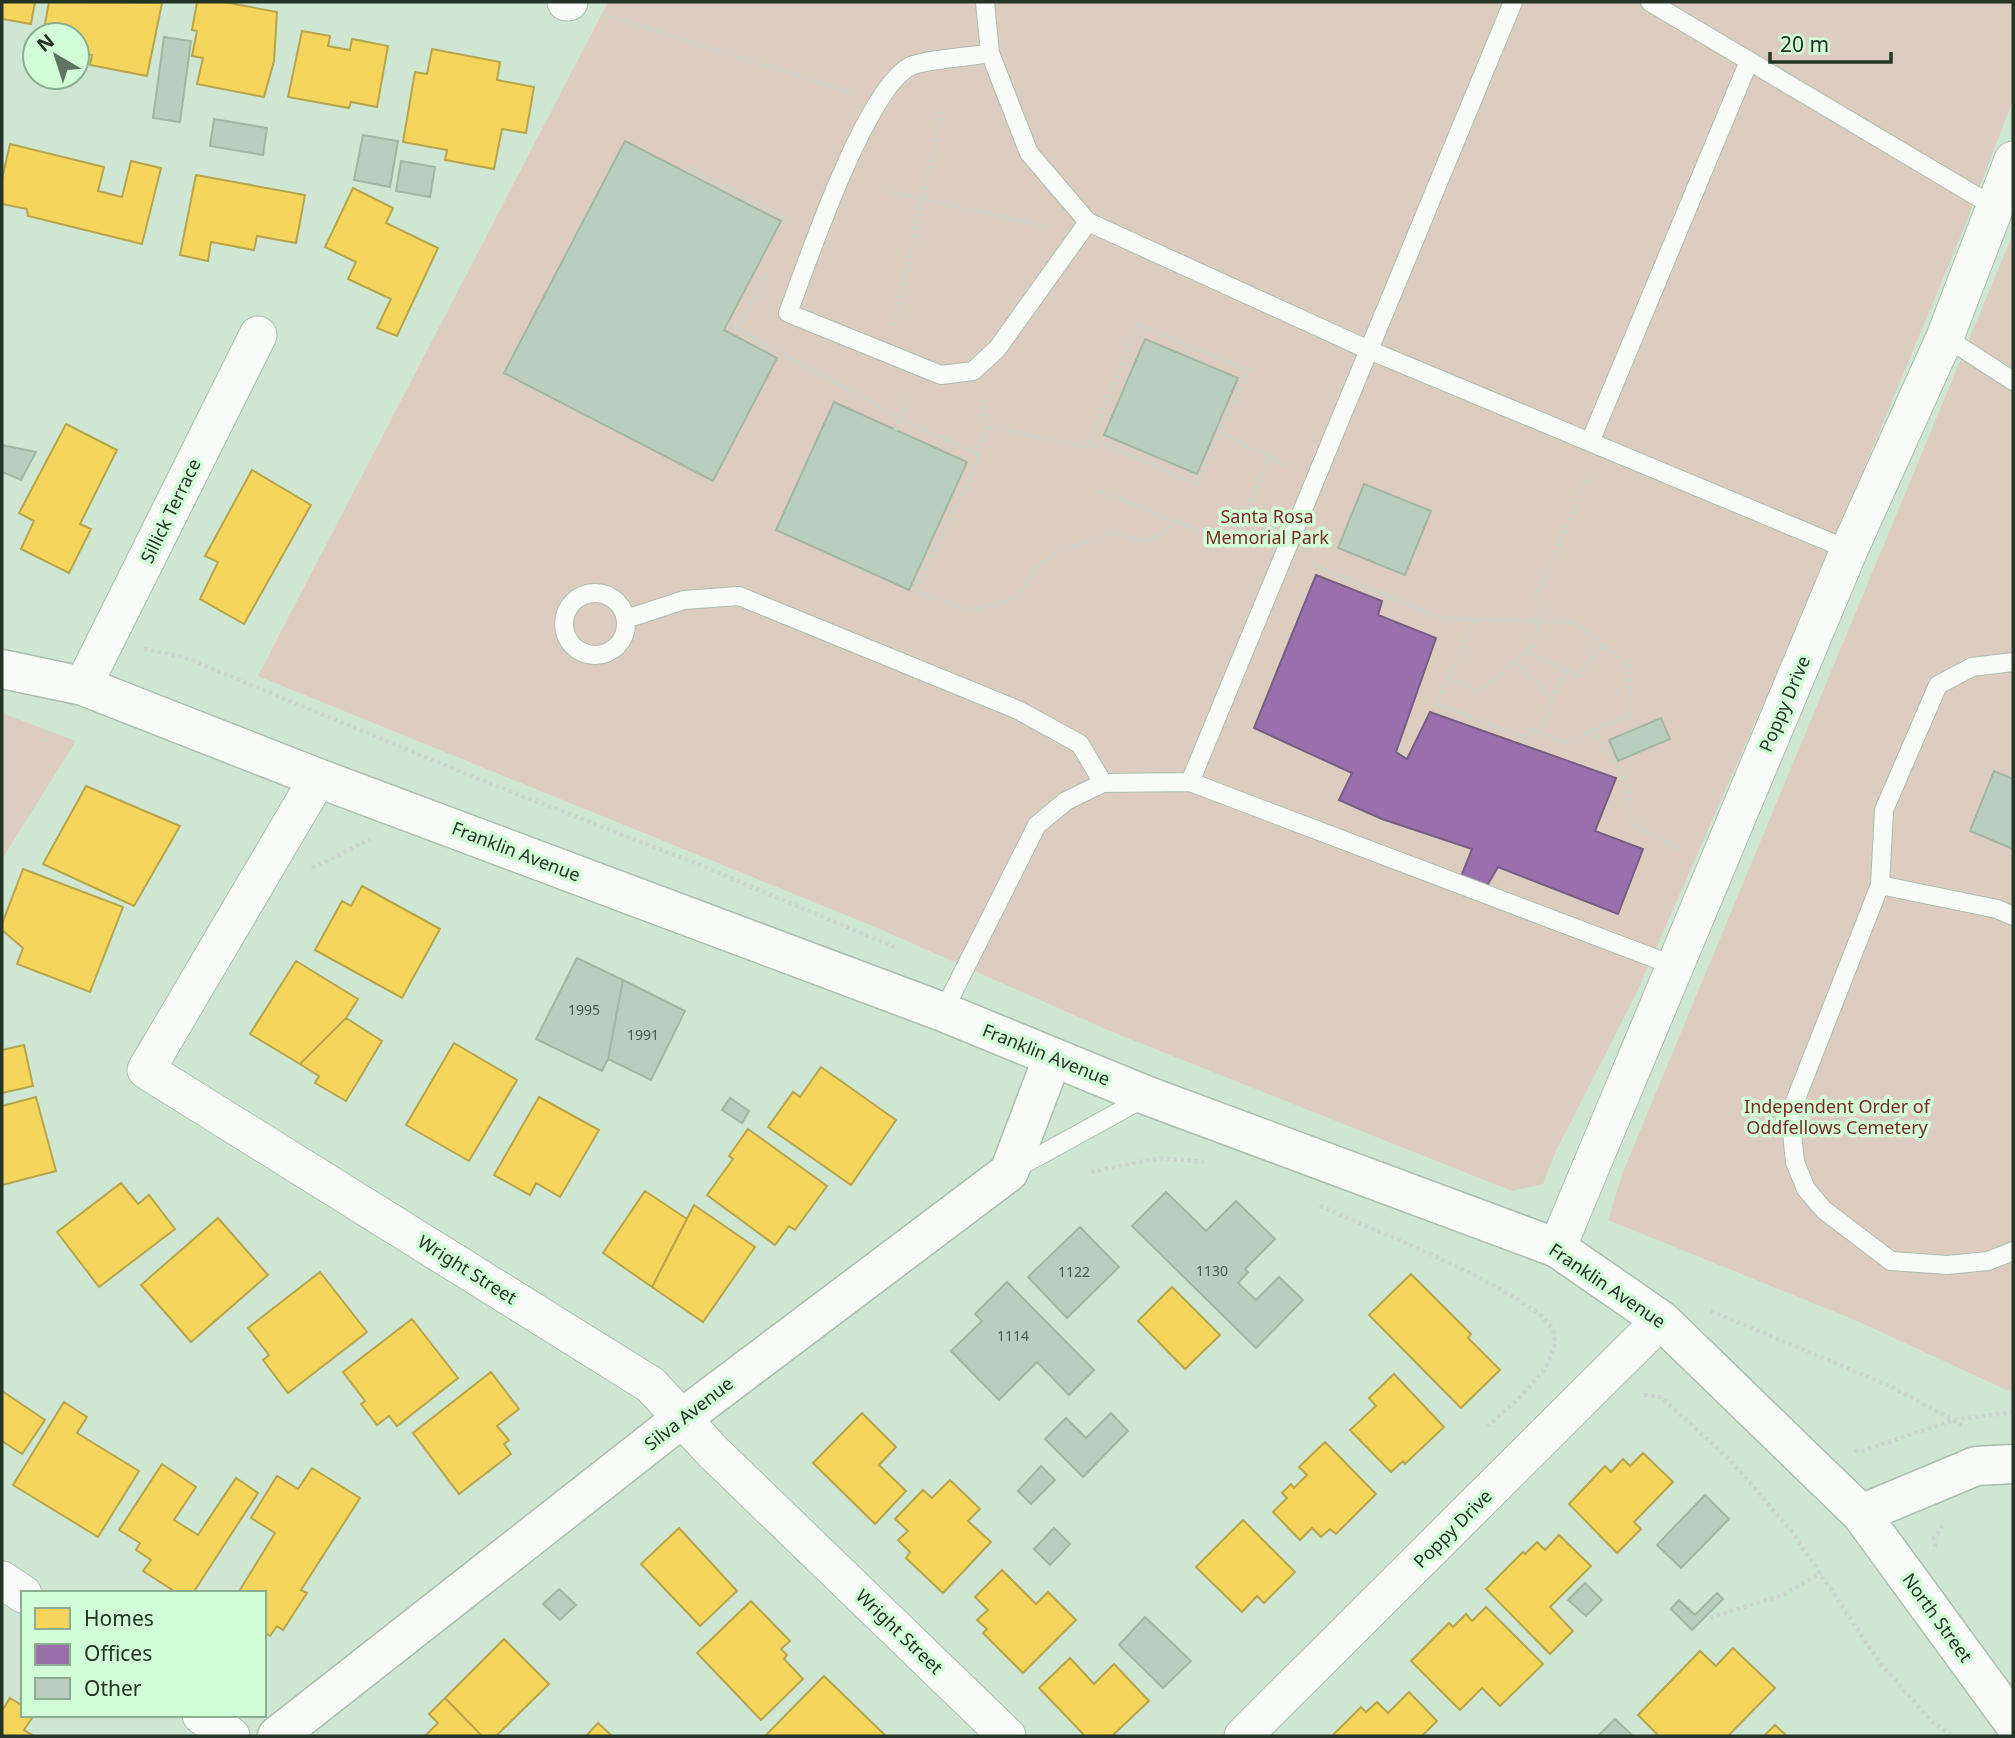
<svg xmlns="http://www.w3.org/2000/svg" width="2015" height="1738" viewBox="0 0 2015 1738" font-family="'Noto Sans',sans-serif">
	<rect width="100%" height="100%" fill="#cfe6d2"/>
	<path fill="#ddcdc0" d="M608 2H2013V100L1964 228 1821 572 1636 994 1554 1155 1543 1184 1512 1191 1110 1031 880 929 258 676Z
		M2013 234V1393L1855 1320 1608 1220 1623 1172Z
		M2 713 76 741 2 859Z"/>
	<path fill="#f6d55c" stroke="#b7a54c" stroke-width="2" d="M2 2H35L31 24 2 19Z
		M49 2 162 3 147 76 90 65 92 55 77 52V35H43Z
		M197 2H224L277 12 274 61 264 97 197 84 203 58 192 56 197 31 192 30Z
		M302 31 330 36 328 46 350 50 352 39 388 46 377 107 351 102 349 108 288 97Z
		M432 49 500 62 497 80 534 87 526 133 502 129 494 169 445 160 447 150 403 142 415 72 427 74Z
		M10 144 104 167 98 191 122 197 131 161 161 168 142 244 28 216 27 209 2 204V179Z
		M196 175 305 195 296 243 257 236 254 250 211 242 208 261 180 255Z
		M353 188 393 208 386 223 438 248 397 336 377 328 391 299 348 279 356 262 325 247Z
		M66 424 117 450 80 524 91 529 69 573 21 549 34 521 19 513Z
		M252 470 311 505 244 624 200 599 218 562 205 556Z
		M86 786 180 826 134 906 43 864Z
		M23 869 123 907 90 992 17 964 23 948 2 930V924Z
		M362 886 440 929 402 998 315 950 342 901 351 906Z
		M296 961 358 999 346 1018 300 1064 250 1034Z
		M346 1018 382 1041 346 1101 315 1083 319 1076 300 1064Z
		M454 1043 517 1080 469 1161 406 1125Z
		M24 1045 33 1086 2 1093V1050Z
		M821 1067 896 1120 851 1185 768 1127 793 1092 800 1097Z
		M36 1097 56 1171 2 1185V1106Z
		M539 1097 599 1130 560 1197 536 1183 530 1195 494 1175Z
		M748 1129 827 1186 795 1230 789 1226 775 1245 707 1195 733 1159 729 1156Z
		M121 1183 138 1204 149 1195 175 1229 99 1287 57 1232Z
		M645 1191 687 1219 652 1287 603 1253Z
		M694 1205 755 1247 703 1322 652 1287Z
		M218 1218 268 1275 191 1342 141 1285Z
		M320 1272 367 1332 288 1393 263 1360 269 1355 248 1328Z
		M1411 1274 1471 1334 1468 1338 1500 1370 1461 1408 1369 1315Z
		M1172 1287 1220 1335 1185 1369 1138 1321Z
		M412 1319 458 1378 397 1426 389 1416 377 1425 361 1404 365 1401 343 1372Z
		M491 1372 519 1409 497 1426 509 1440 504 1444 511 1454 459 1494 413 1433Z
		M1394 1374 1444 1427 1405 1464 1403 1461 1391 1472 1350 1430 1376 1406 1369 1398Z
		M2 1391 45 1420 22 1454 2 1441Z
		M64 1402 87 1417 77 1433 139 1471 98 1537 13 1485Z
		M862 1413 896 1447 879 1465 906 1491 875 1524 813 1463Z
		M1325 1442 1376 1494 1336 1534 1330 1529 1321 1537 1312 1528 1300 1540 1273 1512 1287 1498 1282 1493 1291 1484 1294 1488 1307 1475 1299 1467Z
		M1643 1453 1673 1482 1634 1522 1641 1529 1617 1553 1569 1504 1605 1466 1611 1472 1623 1459 1630 1466Z
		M162 1464 196 1487 174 1520 198 1535 236 1478 258 1493 193 1593H177L143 1571 151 1560 136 1550 140 1543 119 1530Z
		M312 1468 360 1498 301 1590 307 1593 283 1630 277 1626 270 1636 264 1632V1593H238L275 1533 251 1518 277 1476 298 1489Z
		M950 1480 980 1509 968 1521 991 1542 943 1593 906 1558 910 1552 898 1540 908 1531 895 1519 923 1490 932 1498Z
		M1243 1520 1295 1572 1264 1603 1257 1596 1242 1612 1196 1567Z
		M679 1528 737 1591 700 1626 641 1564Z
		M1559 1535 1591 1566 1550 1607 1573 1631 1550 1654 1486 1589 1523 1552 1525 1554 1537 1542 1545 1550Z
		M1002 1570 1036 1604 1048 1592 1076 1620 1023 1673 983 1633 987 1629 977 1620 988 1610 975 1597Z
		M751 1601 790 1641 781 1649 787 1655 784 1659 803 1679 761 1720 697 1653Z
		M1486 1607 1543 1664 1500 1706 1482 1688 1460 1710 1411 1661 1449 1623 1453 1627 1466 1614 1472 1621Z
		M504 1639 549 1684 496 1736H482L445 1698Z
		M1733 1648 1775 1688 1728 1736H1659L1638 1715 1700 1651 1716 1666Z
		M1070 1658 1094 1684 1114 1664 1149 1701 1112 1736H1085L1039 1688Z
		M824 1676 886 1736H765Z
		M1409 1692 1437 1721 1422 1736H1332L1361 1707 1366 1712 1377 1702 1388 1713Z
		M10 1698 23 1706V1715H34L24 1730 34 1736H2V1711Z
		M445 1698 482 1736H425L438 1723 429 1714Z
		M598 1723 612 1736H586Z
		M1775 1725 1787 1736H1764Z"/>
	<path fill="#9970ab" stroke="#765e83" stroke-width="2" d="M1316 575 1382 601 1378 615 1436 638 1396 752 1407 759 1430 712 1616 778 1595 831 1643 849 1618 914 1498 867 1485 889 1460 879 1472 849 1382 819 1339 800 1352 773 1254 728Z"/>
	<path fill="#bacebd" stroke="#a3b5a5" stroke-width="2" d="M164 37 191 41 180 122 153 118Z
		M214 119 267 128 263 155 210 146Z
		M363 135 398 141 390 187 354 180Z
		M625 141 781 221 724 330 777 358 713 481 504 373Z
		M401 161 435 167 430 197 396 191Z
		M1145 339 1238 378 1197 474 1104 435Z
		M834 402 967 462 909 590 776 530Z
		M2 445 36 452 21 480 3 472 2 475Z
		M1364 484 1431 511 1405 575 1338 548Z
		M1661 718 1670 739 1618 761 1609 740Z
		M1994 771 2013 779V849L1970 831Z
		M577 958 623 980 608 1059 602 1071 536 1039Z
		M623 980 685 1011 651 1080 608 1059Z
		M730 1098 749 1111 742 1123 722 1110Z
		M1166 1192 1206 1231 1236 1201 1275 1239 1245 1269 1248 1272 1238 1283 1256 1300 1279 1277 1303 1300 1256 1348 1132 1226Z
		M1080 1227 1119 1267 1067 1318 1028 1277Z
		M1007 1282 1094 1370 1069 1395 1037 1362 999 1400 951 1351 982 1321 975 1314Z
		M1111 1413 1128 1431 1083 1477 1045 1439 1066 1418 1086 1438Z
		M1041 1466 1055 1480 1031 1504 1018 1491Z
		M1705 1495 1729 1519 1681 1568 1657 1545Z
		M1054 1528 1070 1544 1050 1565 1034 1549Z
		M1585 1583 1602 1600 1586 1616 1568 1600Z
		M559 1589 576 1605 560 1620 543 1604Z
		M1717 1593 1723 1599 1692 1630 1671 1609 1679 1600 1695 1615Z
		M1145 1617 1191 1661 1163 1688 1119 1645Z
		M1615 1719 1632 1735 1598 1736Z"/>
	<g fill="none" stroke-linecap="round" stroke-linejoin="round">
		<g stroke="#abbdad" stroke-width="20">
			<path id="service" d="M985 2 990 53 1029 153 1088 222 1369 350 1849 550
				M1650 2 1993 206
				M990 53C971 57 927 59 911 66 866 87 807 263 788 313L941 375 973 371 997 349 1088 222
				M1945 337 2013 381
				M1590 442 1749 61
				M564 624a31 31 0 1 1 62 0a31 31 0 1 1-62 0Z
				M626 619 684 600 739 596 1018 710 1080 744 1103 783
				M2013 662 1972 667 1938 685 1884 810 1880 885 1790 1114 1795 1162 1806 1189 1824 1210 1891 1261 1947 1265 1988 1261 2013 1251
				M1190 782 1513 2
				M1880 885 1997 909 2013 916
				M943 1012 1037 825 1066 801 1103 783 1190 782 1675 966
				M1015 1169 1144 1098"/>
		</g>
		<g stroke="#abbdad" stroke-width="39">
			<path id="minor" d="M566 2H569
				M83 686 258 335
				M318 778 146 1070 651 1385 713 1452 1007 1736
				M1557 1248 1849 550 1945 337 2013 160
				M2 1580 23 1594
				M201 1715 231 1736
				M1243 1736 1661 1320"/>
		</g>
		<g stroke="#abbdad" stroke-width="41">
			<path id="tertiary" d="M1861 1514 1976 1466 2013 1464
				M277 1736 681 1419 1009 1172 1052 1059"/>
		</g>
		<g stroke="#abbdad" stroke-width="41">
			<path id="secondary" d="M2 669 83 686 318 778 943 1012 1148 1096 1557 1248 1661 1320 1861 1514 2013 1722"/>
		</g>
		<path stroke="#ccd3cd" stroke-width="4.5" stroke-dasharray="3.5 3.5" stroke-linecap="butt" d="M603 14 852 93
			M688 167 793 222
			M888 191 1048 227
			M728 324 901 418 977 454 989 427 980 397
			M894 326 943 109
			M737 329 769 272
			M989 427 1087 447 1101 443 1197 484 1249 370 1139 325 1087 447
			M895 430 912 395
			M1220 433 1289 466
			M977 454 979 460 915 591 972 610 1017 598 1038 566 1059 552 1109 533 1149 541 1180 522
			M1100 491 1233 544 1270 456
			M1311 564 1440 618 1573 622 1628 663 1632 714 1564 743 1529 728 1523 745
			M1475 620 1437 704 1526 738
			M1531 623 1540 610 1536 598 1589 474
			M144 649 184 657 481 780 700 865 897 948
			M1528 651 1579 676 1603 645
			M1515 662 1553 700
			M1448 678 1479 692 1534 647 1538 623
			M1593 730 1626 780 1633 825 1682 850
			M1540 733 1565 669
			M46 742 49 731
			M312 868 370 839
			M1091 1172 1160 1158 1204 1162
			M1320 1206C1360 1224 1545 1297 1554 1333 1562 1366 1509 1406 1488 1426
			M1711 1311 1892 1387 1966 1427
			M1644 1395 1661 1397 1729 1459 1793 1533 1880 1663 1932 1722 1953 1736
			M1855 1450 1859 1452 1954 1420 2013 1412
			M1935 1547 1934 1538 1944 1524
			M1710 1618 1783 1595 1821 1573"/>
		<use href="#service" stroke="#f8fbf8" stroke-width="18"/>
		<use href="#minor" stroke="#f8fbf8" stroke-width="37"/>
		<use href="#tertiary" stroke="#f8fbf8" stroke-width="38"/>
		<use href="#secondary" stroke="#f8fbf8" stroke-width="38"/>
	</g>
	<g text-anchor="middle" stroke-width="7" stroke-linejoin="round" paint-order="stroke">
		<g font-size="14" fill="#4a5a4c">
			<text x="584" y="1015">1995</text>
			<text x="643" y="1040">1991</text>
			<text x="1212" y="1276">1130</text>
			<text x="1074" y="1277">1122</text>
			<text x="1013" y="1341">1114</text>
		</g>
		<g font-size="18" fill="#243426" stroke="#d2fed7">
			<text transform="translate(171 511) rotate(-64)" y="6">Sillick Terrace</text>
			<text transform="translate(1785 704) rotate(-67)" y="6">Poppy Drive</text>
			<text transform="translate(516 852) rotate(21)" y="6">Franklin Avenue</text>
			<text transform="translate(1046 1055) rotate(22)" y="6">Franklin Avenue</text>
			<text transform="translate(467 1270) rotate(32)" y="6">Wright Street</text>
			<text transform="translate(1607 1286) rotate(34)" y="6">Franklin Avenue</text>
			<text transform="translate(689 1414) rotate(-38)" y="6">Silva Avenue</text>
			<text transform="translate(1453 1529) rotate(-45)" y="6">Poppy Drive</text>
			<text transform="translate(1937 1618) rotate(54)" y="6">North Street</text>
			<text transform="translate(899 1632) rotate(44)" y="6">Wright Street</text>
		</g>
		<g font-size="18" fill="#7a2923" stroke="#d2fed7">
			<text x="1267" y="523">Santa Rosa<tspan x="1267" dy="21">Memorial Park</tspan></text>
			<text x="1837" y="1113">Independent Order of<tspan x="1837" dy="21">Oddfellows Cemetery</tspan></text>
		</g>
	</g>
	<rect width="2015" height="1738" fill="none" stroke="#243426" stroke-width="7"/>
	<rect x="21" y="1591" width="245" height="126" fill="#d2fed7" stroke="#8cad90" stroke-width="2"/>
	<rect x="35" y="1608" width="35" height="21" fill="#f6d55c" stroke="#8cad90" stroke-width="2"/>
	<text x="84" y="1626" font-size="21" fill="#243426">Homes</text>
	<rect x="35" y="1644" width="35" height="21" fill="#9970ab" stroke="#8cad90" stroke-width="2"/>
	<text x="84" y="1661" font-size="21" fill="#243426">Offices</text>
	<rect x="35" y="1678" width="35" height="21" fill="#bacebd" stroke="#8cad90" stroke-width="2"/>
	<text x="84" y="1696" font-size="21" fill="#243426">Other</text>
	<g transform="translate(56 56) rotate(321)"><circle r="33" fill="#d2fed7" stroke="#8cad90" stroke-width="2"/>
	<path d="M0-5L12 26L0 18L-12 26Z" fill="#607262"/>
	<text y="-10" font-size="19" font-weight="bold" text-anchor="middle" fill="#243426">N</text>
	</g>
	<path d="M1770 52v10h121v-10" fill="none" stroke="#243426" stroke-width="3.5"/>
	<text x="1780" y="52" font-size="21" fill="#243426" stroke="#d2fed7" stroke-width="5" paint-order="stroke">20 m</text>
</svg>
